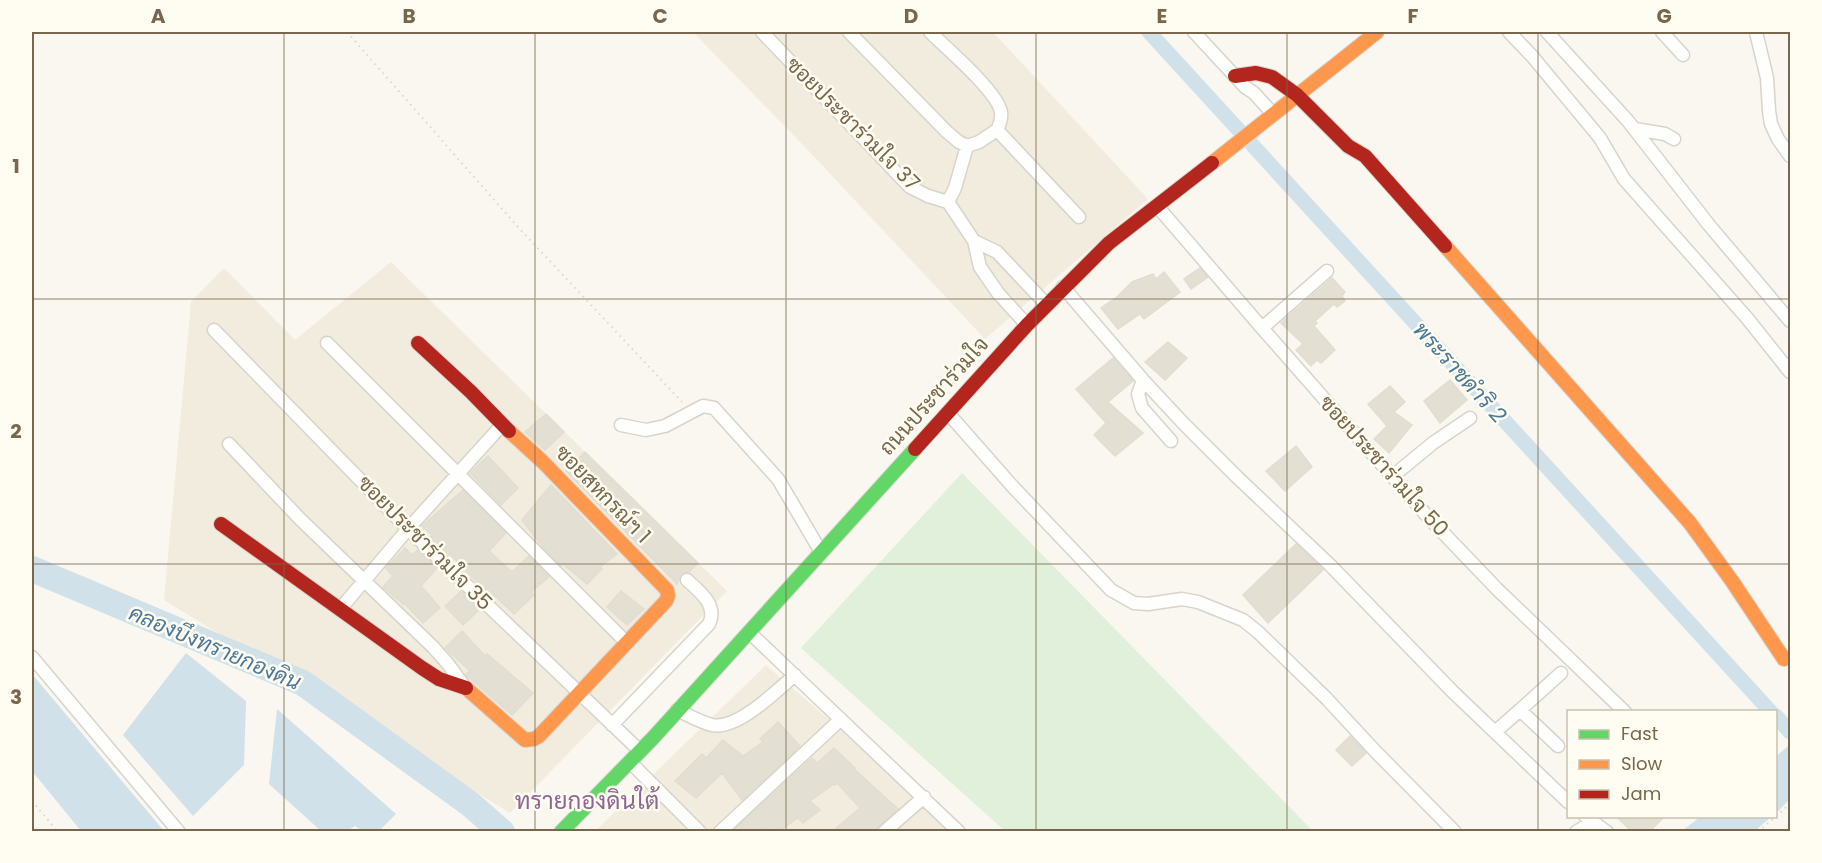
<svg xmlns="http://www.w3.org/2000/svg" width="1822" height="863" viewBox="0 0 1822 863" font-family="Poppins,Sarabun,sans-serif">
	<rect width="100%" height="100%" fill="#f9f7ef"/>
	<path fill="#f1ecdd" d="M693 32H993L1148 199 985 339 806 148Z
		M391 262 727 591 510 813 164 600 191 302 224 268 295 340Z
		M766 665 958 831 594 832Z"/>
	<path fill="#e1f0da" d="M962 473 1312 830 1313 831H1005L801 648Z"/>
	<path fill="#d0e1e9" d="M186 653 246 701 244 765 193 816 123 735Z
		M32 674 164 831H81L32 771Z
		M277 709 396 814 379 831H362L355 826 347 831H321L269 784Z
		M1790 745V799L1776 813V756Z
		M1700 817V816L1771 817 1755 831H1682Z"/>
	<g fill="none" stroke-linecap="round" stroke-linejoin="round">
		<path stroke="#d0e1e9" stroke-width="15" d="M1149 32 1771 712
			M1776 716 1790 732"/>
		<path stroke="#d0e1e9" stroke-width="26" d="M32 569 303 683 470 804 502 832"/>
	</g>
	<path fill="#e4dfd3" stroke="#e2ddd1" stroke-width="1.5" d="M1200 268 1208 277 1191 289 1184 279Z
		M1164 272 1180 292 1144 319 1140 314 1118 329 1101 308 1117 297 1132 282 1153 274 1156 279Z
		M1332 278 1345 292 1342 296 1345 301 1337 307 1334 304 1315 321 1317 323 1314 326 1335 350 1321 363 1317 360 1311 366 1296 350 1303 344 1281 323Z
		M1168 342 1187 358 1165 380 1145 362Z
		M1113 358 1133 381 1108 402 1143 433 1115 456 1094 435 1106 423 1076 389Z
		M1450 380 1467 400 1440 423 1424 401Z
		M1390 386 1405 402 1394 412 1412 425 1389 453 1374 439 1387 426 1368 404Z
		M546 414 564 432 545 450 525 432Z
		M1296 446 1312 467 1285 491 1266 471Z
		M585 452 698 563 689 572 681 574 677 584 566 471Z
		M488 456 518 488 501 505 470 473Z
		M551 485 617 554 600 567 602 569 587 584 563 564 561 566 541 545 522 520Z
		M463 490 506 533 489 551 512 572 529 556 549 577 531 592 534 595 514 614 494 595 492 598 450 554 448 556 429 538 432 535 422 526Z
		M1296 544 1323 570 1268 623 1243 595Z
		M405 548 412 555 418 550 437 568 421 586 440 608 423 623 404 603 403 604 383 587 393 576 386 568Z
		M461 591 480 609 463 625 445 606Z
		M621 591 644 609 627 625 607 607Z
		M462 631 485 656 487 654 533 693 512 715 467 676 466 674 470 671 445 648Z
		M778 722 800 746 742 800 722 773 696 798 675 781 702 754 706 758 723 740 743 756 763 742 760 739Z
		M1350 736 1366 753 1352 766 1336 750Z
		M834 748 855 768 854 769 898 809 879 826 876 831H833L860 808 837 783 835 785 834 784 810 801 820 810 803 823 798 818 779 831H774L770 827 763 831H733L812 758 817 763Z
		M1616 816H1665L1650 831H1631Z"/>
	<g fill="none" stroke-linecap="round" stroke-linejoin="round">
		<g stroke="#d8d4cc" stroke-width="15">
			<path id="street" d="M762 32 910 187 928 196 948 202 974 241 980 267 998 293 1027 325
				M849 32 947 132 959 142 967 146 955 188 948 202
				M930 32C946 48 997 91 1001 112 1002 119 1000 124 997 130
				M1194 32 1245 87 1254 93 1273 114
				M1509 32 1532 56 1600 138 1624 179 1747 318 1790 372
				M1547 32 1628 121 1709 225 1790 321
				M1662 32 1683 55
				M1756 32 1767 78 1769 111 1771 124 1778 139 1790 156
				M1635 129 1665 134 1674 139
				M967 146 979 142 997 130 1079 217
				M1157 206 1262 328 1428 517 1497 589 1625 712
				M974 241 997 252 1046 304
				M1063 287 1143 380 1184 424 1237 477 1330 565 1452 691 1568 802
				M1262 328 1327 271
				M214 330 408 529 640 751
				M327 343 627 643
				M1143 380 1138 394 1142 408 1171 441
				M948 413 1014 488 1111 590 1134 603 1148 604 1182 599 1198 602 1243 620 1258 632 1326 698 1376 752 1455 832
				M621 425 646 430 665 426 703 406 714 408 778 479 821 552
				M229 444 300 519 433 647 448 664 464 686
				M1393 476 1433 443 1470 418
				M341 608 408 529 502 425
				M749 632 959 832
				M32 657 179 832
				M677 710C688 715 700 722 712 725 737 731 777 690 795 675
				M1520 710 1561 673
				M612 725 709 624C718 605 700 592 687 580
				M1495 732 1520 710 1558 746
				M630 762 700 832
				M1585 816 1607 832
				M720 832 841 719
				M884 832 924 797
				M1576 832 1593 822"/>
		</g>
		<g stroke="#d8d4cb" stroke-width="16">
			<path id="fast" d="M561 832 653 738 915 449"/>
		</g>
		<g stroke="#d8d4cb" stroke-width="16">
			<path id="slow" d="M1212 163 1377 32
				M1445 246 1690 523 1732 581 1784 659
				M466 688 525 740 534 739 539 736 666 601 668 596 667 590 543 462 509 431"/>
		</g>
		<g stroke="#d8d4cb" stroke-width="16">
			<path id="jam" d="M1235 76 1256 73 1272 77 1297 95 1348 146 1365 156 1445 246
				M418 343 471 392 509 431
				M915 449 1027 325 1109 243 1212 163
				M221 524 422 668 439 679 466 688"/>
		</g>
		<path stroke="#dbd7d0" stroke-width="2" stroke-dasharray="1.5 4.5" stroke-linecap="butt" d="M347 32 517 226 682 402
			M32 801 58 832
			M1758 832 1790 804"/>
		<use href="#street" stroke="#fefefd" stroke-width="12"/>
		<use href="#fast" stroke="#63d668" stroke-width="14"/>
		<use href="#slow" stroke="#ff974d" stroke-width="14"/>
		<use href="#jam" stroke="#b3261e" stroke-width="14"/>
	</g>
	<path fill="none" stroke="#78674d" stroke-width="1.5" stroke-opacity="0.55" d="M284 32V832M535 32V832M786 32V832M1036 32V832M1287 32V832M1538 32V832M32 299H1790M32 564H1790"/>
	<g text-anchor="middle" stroke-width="5" stroke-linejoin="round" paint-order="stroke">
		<g font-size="21" fill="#78674d" stroke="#fffdf2">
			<text transform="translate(853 124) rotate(45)" y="7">ซอยประชาร่วมใจ 37</text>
			<text transform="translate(934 396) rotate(-48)" y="7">ถนนประชาร่วมใจ</text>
			<text transform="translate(1384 466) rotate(48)" y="7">ซอยประชาร่วมใจ 50</text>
			<text transform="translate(603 494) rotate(46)" y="7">ซอยสหกรณ์ฯ 1</text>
			<text transform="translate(425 543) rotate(45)" y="7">ซอยประชาร่วมใจ 35</text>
		</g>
		<g font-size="22" font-style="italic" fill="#4d7a9a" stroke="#fffdf2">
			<text transform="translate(1460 372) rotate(48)" y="8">พระราชดำริ 2</text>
			<text transform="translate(215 647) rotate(23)" y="8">คลองบึงทรายกองดิน</text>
		</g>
		<g font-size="24" fill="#906694" stroke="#fffdf2">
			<text x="587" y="809">ทรายกองดินใต้</text>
		</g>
	</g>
	<rect width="1822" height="863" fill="none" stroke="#fffdf2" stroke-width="66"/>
	<rect x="1567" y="710" width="210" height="108" fill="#fffdf2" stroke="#c9c1b0" stroke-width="1.5"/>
	<rect x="1579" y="730" width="30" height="9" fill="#63d668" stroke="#c9c1b0" stroke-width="1.5"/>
	<text x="1621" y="740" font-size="18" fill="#78674d">Fast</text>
	<rect x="1579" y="760" width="30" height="9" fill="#ff974d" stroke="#c9c1b0" stroke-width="1.5"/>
	<text x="1621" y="770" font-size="18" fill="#78674d">Slow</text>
	<rect x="1579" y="790" width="30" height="9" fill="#b3261e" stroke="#c9c1b0" stroke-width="1.5"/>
	<text x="1621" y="800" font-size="18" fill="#78674d">Jam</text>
	<rect x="33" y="33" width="1756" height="797" fill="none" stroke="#78674d" stroke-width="2"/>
	<g font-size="20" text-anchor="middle" font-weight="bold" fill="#78674d">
		<text x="158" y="23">A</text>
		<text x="409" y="23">B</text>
		<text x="660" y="23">C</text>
		<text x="911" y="23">D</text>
		<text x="1162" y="23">E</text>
		<text x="1413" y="23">F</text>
		<text x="1664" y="23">G</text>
		<text x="16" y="173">1</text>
		<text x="16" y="438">2</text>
		<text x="16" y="704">3</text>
	</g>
</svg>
